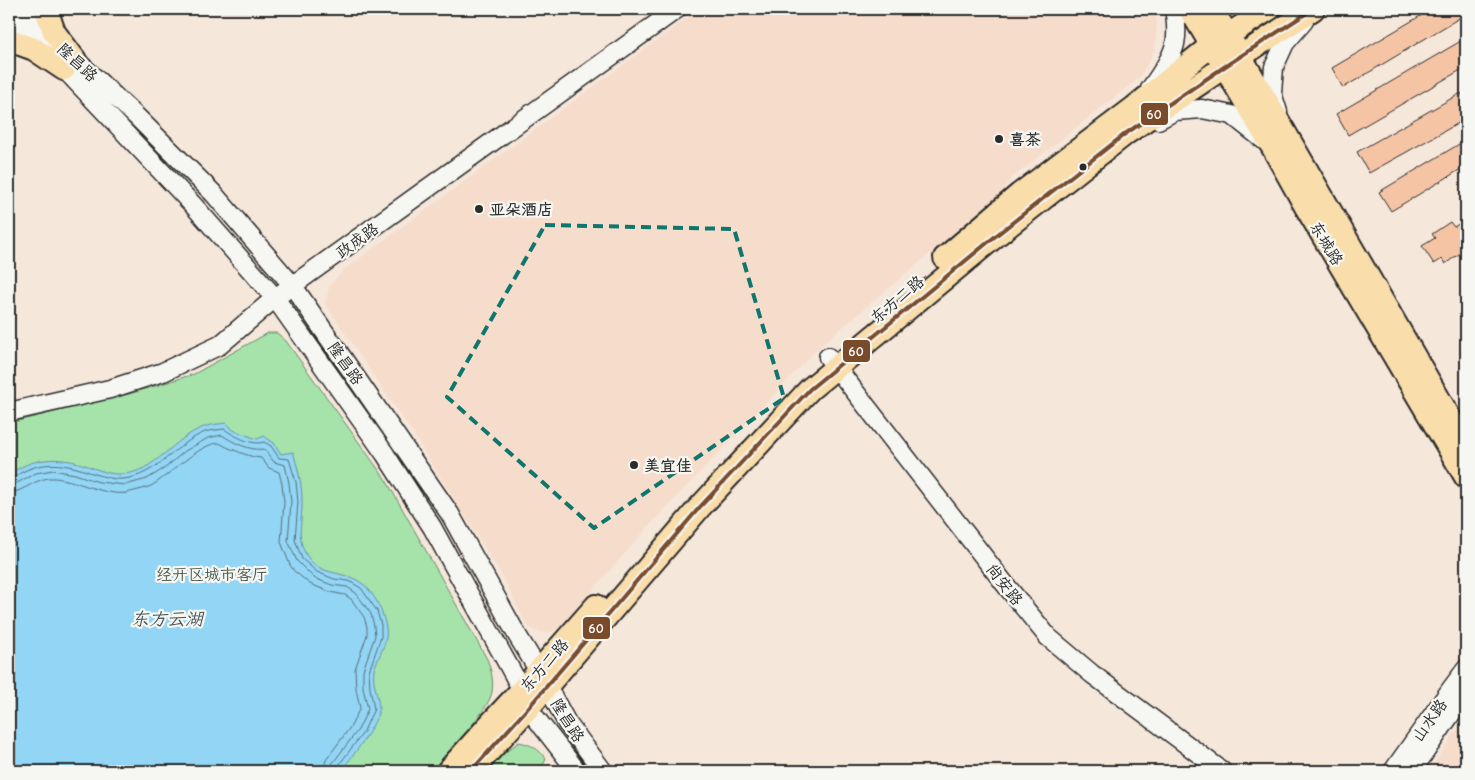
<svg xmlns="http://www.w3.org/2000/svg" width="1475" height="780" viewBox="0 0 1475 780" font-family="'Comic Neue','LXGW WenKai TC',sans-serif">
	<rect width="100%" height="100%" fill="#f6e7db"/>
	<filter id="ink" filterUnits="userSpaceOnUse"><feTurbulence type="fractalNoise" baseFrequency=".02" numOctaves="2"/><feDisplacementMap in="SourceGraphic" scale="10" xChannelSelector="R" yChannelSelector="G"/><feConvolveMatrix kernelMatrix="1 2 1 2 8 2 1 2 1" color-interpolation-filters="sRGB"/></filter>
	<g filter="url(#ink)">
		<path fill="#f6dccb" d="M699 9H1156L1157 24 1155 50 1140 77 1012 178 999 195 819 347 648 527 561 626 549 633 539 632 528 627 501 574 417 440 325 303 330 285 345 269Z
			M1466 716V771H1429Z"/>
		<path fill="#a5e3aa" stroke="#68876a" d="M268 333H277L286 341 386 480 487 659C491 670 494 680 492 692 489 711 445 755 431 771H9V423L129 394 194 374Z
			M519 742C531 744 539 749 546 759L540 771H488L507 751Z"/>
		<path fill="#93d5f4" stroke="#6991a4" d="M227 423 233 430 257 439 264 436 274 443 281 454 293 452C298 468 302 484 302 500 303 520 295 538 307 556 320 577 346 570 363 584 375 593 389 622 386 638 384 649 377 659 374 670 372 683 378 695 379 707 380 721 350 761 340 771H9V475C31 457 59 456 85 465 96 469 110 475 122 474 155 473 174 437 204 427 211 424 220 424 227 423Z"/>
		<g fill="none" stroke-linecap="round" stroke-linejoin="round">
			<path stroke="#556f7b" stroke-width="1" d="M9 479 13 478C37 460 62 462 89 472 99 475 112 480 123 479 157 476 175 444 205 432 211 430 218 430 224 429 235 436 251 446 264 442L271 446 279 458 289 459 296 482 298 502 295 540 302 559 317 572 334 579 349 581 361 588 377 611 381 625V637L369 671 370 688 374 709 363 733 338 766 337 771
				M9 485 15 484 36 473 53 470 75 474 99 482 125 485 147 479 165 468 185 451 208 438 222 435C234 443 250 451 264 449L274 462 285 465 289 483 291 502 288 541 297 561 314 578 332 585 347 587 356 593 371 614 374 626 375 636 363 670V688L368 709 358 730 332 764 330 771
				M9 493C25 492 37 476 55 478 77 480 105 496 126 493 134 491 144 489 151 486 167 477 202 442 219 443 222 444 226 447 229 448 239 452 250 457 261 458L269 468 279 472 282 484 284 502 281 542 290 565 294 571 310 584 330 592 345 595 351 599 364 617 367 627V635L355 669 356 689 360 708 351 726 326 760 323 771"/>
		</g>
		<path fill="#f5c4a5" stroke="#2b2b2b" d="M1432 9H1466V14L1343 88 1332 68Z
			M1466 38V67L1348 135 1336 114Z
			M1461 93 1466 102V119L1369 173 1357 152Z
			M1466 140V166L1391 211 1379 192Z
			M1466 219V249L1445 264 1442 259 1434 264 1422 246 1435 238 1432 234 1450 222 1454 227Z"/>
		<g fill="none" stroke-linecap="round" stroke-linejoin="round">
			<g stroke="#2b2b2b" stroke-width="21">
				<path id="minor" d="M21 9 137 117 213 193 293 286 450 514 517 635 539 671 567 723 603 771
					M9 16 71 76 194 206 275 298 385 454 432 527 522 690 528 708 577 771
					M1150 89C1158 78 1172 57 1175 44 1177 34 1176 19 1174 9
					M1278 112 1272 93 1274 67 1285 43 1304 21
					M1158 120 1175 111 1202 109 1232 115 1265 141
					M828 357 1008 588 1048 637 1092 674 1222 771
					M9 412 110 389 163 372 220 345 275 298 677 9
					M1393 771 1451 689 1466 669
					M1412 771 1466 692"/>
			</g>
			<g stroke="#2b2b2b" stroke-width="26">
				<path id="major" d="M46 9 54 32 75 60
					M1190 9 1272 146 1306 207 1466 477
					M1211 9 1228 35 1284 131 1466 446
					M9 40 34 49 64 69
					M945 258 1020 194 1135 107 1212 45 1269 9
					M448 771 492 722 522 690 596 606
					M471 771 528 708 699 508 810 389 998 234 1125 134 1224 67 1313 9"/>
			</g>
			<use href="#minor" stroke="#f6f6f2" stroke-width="18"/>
			<use href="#major" stroke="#f9ddab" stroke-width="22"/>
			<g stroke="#f6f6f2" stroke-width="8">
				<path id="bus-1" d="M471 771 528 708 699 508 810 389 998 234 1125 134 1224 67 1313 9"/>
			</g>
			<use href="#bus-1" stroke="#7a4b2a" stroke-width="4"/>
		</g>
	</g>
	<path fill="none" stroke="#0f766e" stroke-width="4" stroke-dasharray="10 6" stroke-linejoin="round" d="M545 225 734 229 784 398 594 528 447 397Z"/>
	<g fill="#2b2b2b" stroke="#f6f6f2" stroke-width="2">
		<circle cx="999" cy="139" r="5"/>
		<circle cx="1083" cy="167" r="4.5"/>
		<circle cx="479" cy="209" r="5"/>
		<circle cx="634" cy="465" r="5"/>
	</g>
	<g text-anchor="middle" stroke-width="4.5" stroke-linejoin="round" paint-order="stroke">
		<g font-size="16" fill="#2b2b2b" stroke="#f6f6f2">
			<text transform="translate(78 62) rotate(43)" y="6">隆昌路</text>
			<text transform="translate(357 240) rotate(-36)" y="6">政成路</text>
			<text transform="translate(1327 243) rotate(59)" y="6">东城路</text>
			<text transform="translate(897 299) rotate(-40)" y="6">东方二路</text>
			<text transform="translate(346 363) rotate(55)" y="6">隆昌路</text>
			<text transform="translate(1005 584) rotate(52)" y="6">尚安路</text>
			<text transform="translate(544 665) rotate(-49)" y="6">东方二路</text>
			<text transform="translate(568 720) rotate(58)" y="6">隆昌路</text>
			<text transform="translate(1429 720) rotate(-55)" y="6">山水路</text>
		</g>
		<g font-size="16" font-weight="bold" fill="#2b2b2b" stroke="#f6f6f2" text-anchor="start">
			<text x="1009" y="145">喜茶</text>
			<text x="489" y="215">亚朵酒店</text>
			<text x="644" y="471">美宜佳</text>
		</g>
		<g font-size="16" fill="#4a594b" stroke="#f6f6f2">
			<text x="212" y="580">经开区城市客厅</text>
		</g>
		<g font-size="18" font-style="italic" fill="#45565d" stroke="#f6f6f2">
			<text x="167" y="625">东方云湖</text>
		</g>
	</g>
	<g stroke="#f6f6f2" stroke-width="2">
		<rect x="1140" y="102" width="29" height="24" rx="5" fill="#7a4b2a"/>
		<rect x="842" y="339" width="29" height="24" rx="5" fill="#7a4b2a"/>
		<rect x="582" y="616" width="29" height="24" rx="5" fill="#7a4b2a"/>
	</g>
	<g font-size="14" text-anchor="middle" font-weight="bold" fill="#fff">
		<text x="1154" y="119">60</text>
		<text x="856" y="356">60</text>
		<text x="596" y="633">60</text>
	</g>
	<rect width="1475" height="780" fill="none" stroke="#f6f6f2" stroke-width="30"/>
	<rect x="15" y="15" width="1445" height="750" fill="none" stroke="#2b2b2b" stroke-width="2" filter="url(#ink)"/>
</svg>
